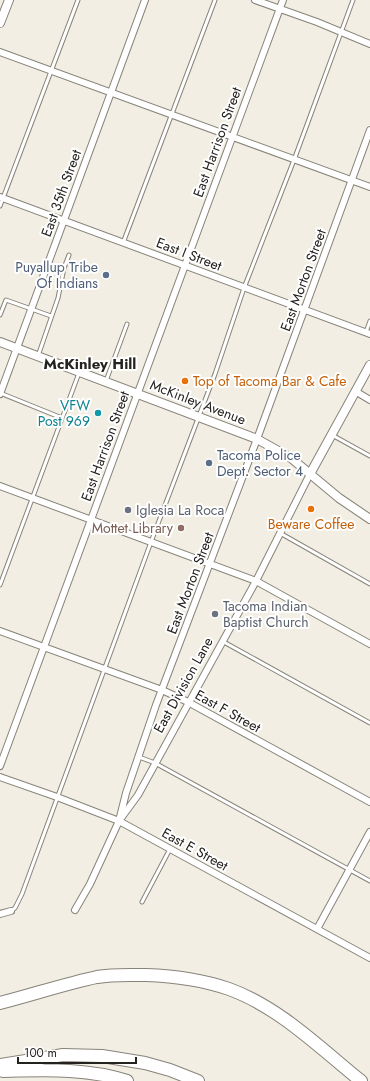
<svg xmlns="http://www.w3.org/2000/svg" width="370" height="1081" viewBox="0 0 370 1081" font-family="Jost,sans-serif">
	<rect width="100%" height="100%" fill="#f2eee3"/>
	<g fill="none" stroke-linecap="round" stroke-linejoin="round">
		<g stroke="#878379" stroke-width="5">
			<path id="service" d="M0 206 78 0
				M123 243 215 0
				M0 315 6 300 51 316
				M366 332 370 321
				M38 356 58 298 64 268 69 255
				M106 381 127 324
				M0 393 62 418
				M332 435 370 456
				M280 533 370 584
				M0 585 79 373
				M222 641 370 723
				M139 757 155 763 370 881
				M142 902 170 849
				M11 911 15 908 22 894 151 542 215 374 244 288 294 160 353 0"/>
		</g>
		<g stroke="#878379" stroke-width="8">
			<path id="minor" d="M255 0 317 22 370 44
				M0 52 370 187
				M0 197 370 334
				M355 391 370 400
				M0 394 145 0
				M0 486 256 581 370 644
				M0 631 162 690 188 702 370 802
				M0 766 283 0
				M0 777 57 797 119 821 370 958
				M119 821 126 793 156 705 257 439 370 130
				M75 910 90 884 119 821 138 795 256 581 310 474
				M0 914 11 911
				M317 929 370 832"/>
		</g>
		<g stroke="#878379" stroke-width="10">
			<path id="tertiary" d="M0 23 9 0
				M0 342 257 439 291 458 339 498 370 519
				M310 474 370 365"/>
		</g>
		<g stroke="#878379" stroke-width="14">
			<path id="motorway" d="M0 1003C32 995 64 984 97 977 113 974 129 975 146 975 174 976 203 980 229 989 279 1007 320 1048 361 1081
				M0 1065 63 1055 102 1056 145 1063 170 1070 198 1081
				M3 1071C45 1070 87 1068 127 1081"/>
		</g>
		<use href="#service" stroke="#fff" stroke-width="3"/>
		<use href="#minor" stroke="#fff" stroke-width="6"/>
		<use href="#tertiary" stroke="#fff" stroke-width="8"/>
		<use href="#motorway" stroke="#fff" stroke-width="12"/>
	</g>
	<g fill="#5c6f8a" stroke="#fff" stroke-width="1.5">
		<circle cx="106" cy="275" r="4"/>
		<circle cx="209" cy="463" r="4"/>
	</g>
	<g fill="#e8710a" stroke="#fff" stroke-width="1.5">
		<circle cx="185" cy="381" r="4"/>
		<circle cx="311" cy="509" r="4"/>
	</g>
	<circle fill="#0f9aa8" stroke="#fff" stroke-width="1.5" cx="98" cy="413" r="4"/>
	<g fill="#6b7280" stroke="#fff" stroke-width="1.5">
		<circle cx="128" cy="510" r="4"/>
		<circle cx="215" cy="614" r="4"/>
	</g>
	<circle fill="#8d6e63" stroke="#fff" stroke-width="1.5" cx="181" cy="528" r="4"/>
	<g text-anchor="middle" stroke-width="4" stroke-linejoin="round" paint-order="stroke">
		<g font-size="14" fill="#24221e" stroke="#fff">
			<text transform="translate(217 142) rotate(-70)" y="5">East Harrison Street</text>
			<text transform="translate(61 193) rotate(-70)" y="5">East 35th Street</text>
			<text transform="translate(189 254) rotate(21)" y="5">East I Street</text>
			<text transform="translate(303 280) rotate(-70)" y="5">East Morton Street</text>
			<text transform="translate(198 402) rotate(21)" y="5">McKinley Avenue</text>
			<text transform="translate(105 446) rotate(-70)" y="5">East Harrison Street</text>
			<text transform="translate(190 583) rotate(-69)" y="5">East Morton Street</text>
			<text transform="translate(183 685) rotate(-61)" y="5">East Division Lane</text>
			<text transform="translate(228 711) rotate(29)" y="5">East F Street</text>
			<text transform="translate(195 849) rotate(29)" y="5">East E Street</text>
		</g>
		<g font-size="14" fill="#4e5e75" stroke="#fff" text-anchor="end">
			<text x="98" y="272">Puyallup Tribe<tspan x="98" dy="16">Of Indians</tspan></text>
			<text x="217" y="460" text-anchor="start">Tacoma Police<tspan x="217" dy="16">Dept. Sector 4</tspan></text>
		</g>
		<g font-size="14" fill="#c56008" stroke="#fff" text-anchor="start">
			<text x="193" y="386">Top of Tacoma Bar &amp; Cafe</text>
			<text x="311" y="529" text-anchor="middle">Beware Coffee</text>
		</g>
		<g font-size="14" fill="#0d838f" stroke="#fff" text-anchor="end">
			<text x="90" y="410">VFW<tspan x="90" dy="16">Post 969</tspan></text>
		</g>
		<g font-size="14" fill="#5b616d" stroke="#fff" text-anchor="start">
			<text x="136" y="515">Iglesia La Roca</text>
			<text x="223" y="611">Tacoma Indian<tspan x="223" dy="16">Baptist Church</tspan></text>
		</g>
		<g font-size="14" fill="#785e54" stroke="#fff" text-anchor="end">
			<text x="173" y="533">Mottet Library</text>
		</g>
		<g font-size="15" font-weight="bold" fill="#24221e" stroke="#fff">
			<text x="90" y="369">McKinley Hill</text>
		</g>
	</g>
	<path d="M18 1057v6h118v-6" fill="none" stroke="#24221e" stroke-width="2"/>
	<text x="24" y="1057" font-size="12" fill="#24221e" stroke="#ffffff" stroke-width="3" paint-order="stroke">100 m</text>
</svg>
